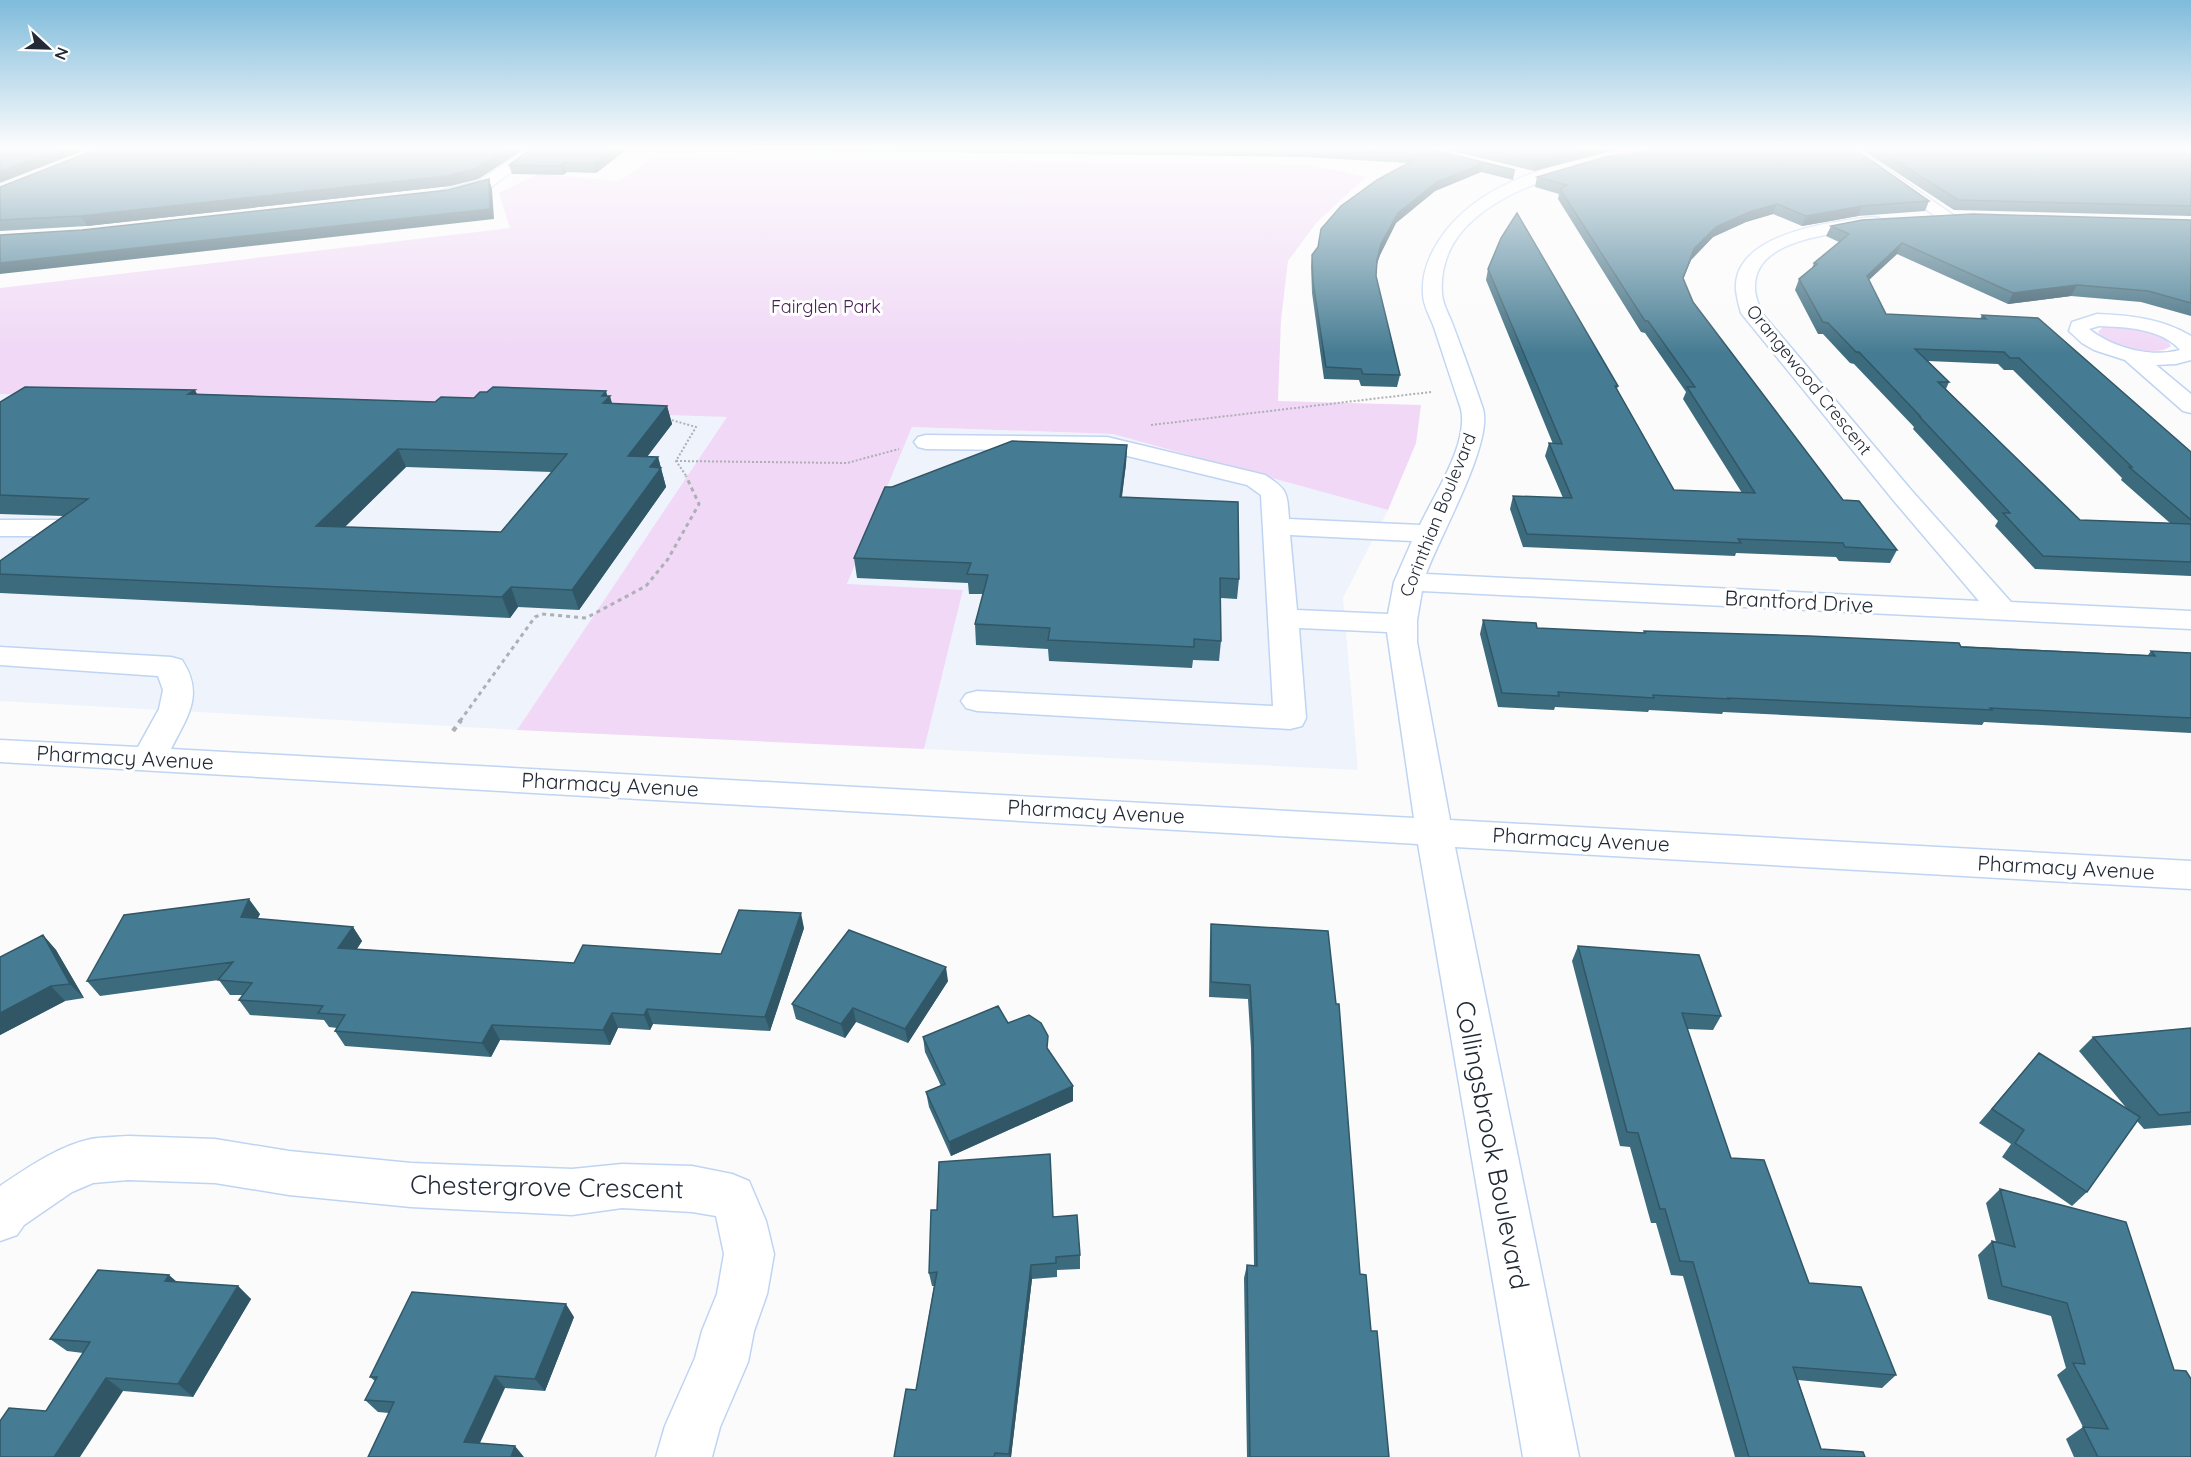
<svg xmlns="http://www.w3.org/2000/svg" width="2191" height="1457" viewBox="0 0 2191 1457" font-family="Quicksand,sans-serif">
	<rect width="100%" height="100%" fill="#fbfbfb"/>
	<path fill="#eff4fc" d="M0 394 728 417 517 730 0 701Z
		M912 427 1113 434 1388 510 1343 598 1358 770 924 749 963 591 847 585Z"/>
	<path fill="#f0d8f6" d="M653 158 1312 165 1366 177 1317 222 1288 261 1281 320 1278 401 1421 405 1416 443 1388 510 1113 434 912 427 847 584 963 590 924 749 517 730 727 417 0 394V288L510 228 499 193 538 174 619 181Z
		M2111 326C2128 326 2163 329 2171 346 2157 358 2108 347 2098 332L2103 327Z"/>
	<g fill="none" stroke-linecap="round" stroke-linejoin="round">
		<g stroke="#bfd4f3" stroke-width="3">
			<path id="minor" d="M527 149H543L491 187 446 199 438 194 440 191 479 181Z
				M1638 149H1680L1673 153C1598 162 1434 189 1442 294 1443 306 1450 316 1454 328 1464 355 1474 382 1483 409 1493 444 1439 537 1426 574L1979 601 1894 501 1741 313C1739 306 1737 298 1736 290 1732 233 1834 221 1873 217L1879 218 1881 222 1879 226C1844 234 1752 235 1755 289 1755 296 1759 305 1761 312L1912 491 2011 602 2191 611V629L1422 591 1417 620V642L1450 820 2191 861V889L1455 847 1579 1457H1523L1418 844 0 762V740L138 747 159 709 163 690 158 676 0 665V647L171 657 182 660C205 695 187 717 171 749L1414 818 1387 632 1299 628 1306 718 1302 726 1290 729 977 711 966 708 961 701 966 694 977 691 1273 706 1261 495 1247 485 1107 451 926 449 918 447 914 442 918 437 926 435 1107 437 1265 475C1288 490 1287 492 1289 519L1420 525C1434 495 1469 443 1461 409 1452 382 1443 355 1434 327 1430 316 1423 306 1423 293 1422 274 1428 258 1438 242 1479 177 1568 160 1638 149ZM1290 535 1412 541 1394 582 1388 614 1297 610Z
				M1842 149H1858L1956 217 1948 222 1942 221Z
				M2097 314C2129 315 2163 319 2191 336V360L2176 364 2156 365 2191 394V413L2183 411 2125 360 2094 350 2082 343 2069 331 2072 322ZM2099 326C2125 327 2161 328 2180 350 2151 358 2113 348 2089 329Z
				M0 520H58L67 522 71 528 67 534 58 536H0Z
				M128 1136 215 1139 289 1151 411 1163 572 1169 622 1164 692 1166 732 1174 749 1181 766 1221 774 1254 767 1294 754 1331 748 1362 720 1427 712 1457H656L665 1426 695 1358 702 1331 717 1294 724 1254 716 1216 692 1212 622 1208 572 1215 411 1207 289 1195 215 1183 128 1180 93 1183 72 1192 24 1225 17 1235 0 1241V1186C27 1168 58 1146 91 1139 103 1137 116 1137 128 1136Z"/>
		</g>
		<path stroke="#adb0b4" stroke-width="2" stroke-dasharray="2 2" stroke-linecap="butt" d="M668 419 696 427 676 461 687 477
			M1151 425 1431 392
			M676 461 847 463 899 449"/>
		<path stroke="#adb0b4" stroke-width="3" stroke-dasharray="4 4" stroke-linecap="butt" d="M460 721 535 617 542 614 586 618 646 586 668 559 699 504 686 476"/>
		<path stroke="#adb0b4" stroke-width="4.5" stroke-dasharray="5 5" stroke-linecap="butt" d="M453 731 461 720"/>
		<use href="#minor" fill="#fff" fill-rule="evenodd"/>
	</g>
	<path fill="#3c6b7e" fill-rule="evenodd" d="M97 149H524L478 179 450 186 87 226 0 231V187Z
		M531 149H627L596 173 567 172 563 175 512 174 509 165Z
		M700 149H1430L1515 170 1513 180 1481 172 1435 191 1396 223 1380 255 1376 266V276L1400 375 1397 387 1361 386 1359 380 1324 379 1312 293 1311 266 1312 255 1409 163 1303 157Z
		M1444 149H1625L1610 151 1534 171Z
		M1861 149H2176L2191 150V216L1954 210Z
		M1537 177 1929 201 1925 211 1858 216 1802 226 1773 214 1746 222 1713 237 1691 260 1683 279 1693 302 1843 500 1897 550 1890 563 1839 561 1836 557 1736 553 1735 556 1523 547 1510 509 1513 496 1563 498 1545 456 1549 443 1553 444 1486 280 1488 269 1618 386 1617 389 1674 490 1742 493 1683 399 1686 392 1645 333 1641 332 1558 199 1559 194 1535 187Z
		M2191 220V316L2141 302 2071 296 2008 304 1897 254 1869 280 1886 314 1980 319 1982 315 2191 452V576L2035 569 1995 526 1998 521 1913 429 1914 427 1854 364 1850 363 1823 334H1818L1795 290 1799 279 1812 268 1814 263 1839 242 1826 236 1831 226ZM1928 361 1998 364 2004 370H2013L2122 478 2121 480 2170 523 2080 520 1946 389 1949 382Z
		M197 394 435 402 474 398 608 396 612 404 667 406 672 424 647 457H658L666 487 579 610 518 607 510 618 0 593V561L63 516 0 514V402ZM406 467 552 472 501 532 345 527Z
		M1127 445 1126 464 1122 497 1239 579 1237 599 1221 598V641L1219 661 1193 660 1192 668 1049 661 1048 649 976 645 975 624 983 594H969L968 583 857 578 854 558 892 487Z
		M1483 620 1537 628 1644 633V631L2148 655 2151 651 2191 653V733L1984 722 1982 725 1723 712 1722 714 1649 710 1648 712 1555 707 1554 710 1498 707 1480 634Z
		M260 914 257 919 353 927 362 941 357 949 574 963 721 954 804 928 770 1031 653 1024 650 1030 618 1028 610 1045 500 1040 491 1057 345 1046 335 1031 337 1028 329 1027 324 1020 250 1015 239 1000 242 995H230L219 980 100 996 87 981Z
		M1211 924 1328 931 1360 1274 1371 1331 1389 1457H1247L1244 1278 1247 1265H1254L1251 1048 1248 999 1209 997 1210 939Z
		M43 935 56 950 84 998 65 1001 0 1035V957Z
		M1578 946 1721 1016 1713 1030 1687 1029 1731 1158 1809 1283 1896 1375 1882 1388 1798 1380 1821 1449 1865 1457H1735L1683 1276 1671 1275 1656 1223H1651L1630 1147 1620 1146 1572 961Z
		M948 981 908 1043 856 1022 845 1038 796 1019 792 1004Z
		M1008 1023 1049 1050 1073 1101 951 1156 929 1107 926 1092 941 1086 925 1052 923 1037Z
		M2191 1028V1125L2144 1129 2137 1121 2087 1192 2072 1206 2002 1157 2011 1144 1979 1123 2039 1053 2128 1110 2079 1051 2093 1037Z
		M2000 1189 2191 1457H2074L2066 1439 2083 1427 2057 1375 2066 1368 2051 1316 1988 1299 1978 1255 1992 1241 1996 1242 1986 1203Z
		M1053 1217 1080 1255V1269L1057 1270V1277L1032 1279 1011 1457H894L916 1390 934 1286H932L929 1273Z
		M177 1282 238 1286 251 1299 193 1397 123 1391 46 1411 83 1353 67 1351 50 1339Z
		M574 1317 545 1391 505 1388 368 1457 389 1413 378 1412 365 1400 375 1381 370 1377Z"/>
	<path fill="#315767" d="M60 149H88L0 183V171Z
		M508 149H524L478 179 450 186 87 226 81 216Z
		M613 149H627L596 173 593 163Z
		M1585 149H1625L1610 151 1534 171 1536 161Z
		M564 163 567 172 563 175 560 166Z
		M1483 163 1481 172 1435 191 1396 223 1380 255 1375 270 1377 260 1381 244 1398 213 1437 182Z
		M489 179 492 189 494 219 0 274V263L490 209Z
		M1777 204 1773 214 1746 222 1713 237 1691 260 1679 289 1694 249 1716 227 1749 212Z
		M1862 206 1858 216 1802 226 1806 216Z
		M1902 243 1897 254 1862 286 1867 276Z
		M2077 285 2071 296 2008 304 2013 293Z
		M195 390 204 408 188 394Z
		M606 391 608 398 610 396 615 414 608 422 602 396Z
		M667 406 672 424 633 475 628 456Z
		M1127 445 1126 464 1119 516 1120 497Z
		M398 449 406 467 326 545 316 526Z
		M658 457 666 487 579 610 572 590 650 467Z
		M511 587 518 607 510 618 502 597Z
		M249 899 260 914 251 932 241 917Z
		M801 913 804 928 770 1031 765 1017Z
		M353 927 362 941 348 962 338 948Z
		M43 935 56 950 84 998 70 984Z
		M946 967 948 981 908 1043 905 1029Z
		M51 986 65 1001 0 1035V1013Z
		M853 1008 856 1022 845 1038 841 1024Z
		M647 1009 653 1024 650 1030 644 1015Z
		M612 1013 618 1028 610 1045 603 1030Z
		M492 1025 500 1040 491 1057 482 1043Z
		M1073 1086V1101L951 1156 949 1142Z
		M1031 1265 1032 1279 1011 1457H1009Z
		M169 1275 184 1288 165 1281Z
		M238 1286 251 1299 193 1397 178 1384Z
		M566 1304 574 1317 545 1391 535 1379Z
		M495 1376 505 1388 475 1454 464 1442Z
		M106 1378 123 1391 80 1457H54Z
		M515 1446 524 1457H511Z"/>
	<path fill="#467c93" stroke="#315767" stroke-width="1.5" fill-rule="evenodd" d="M0 149H60L0 171Z
		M97 149H508L475 169 446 176 81 216 0 220V187Z
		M531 149H613L593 163H564L560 166 509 165Z
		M1316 149H1430L1515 170 1483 163 1437 182 1398 213 1381 244 1377 260 1376 276 1400 375 1363 374 1361 369 1326 367 1313 282 1312 255 1318 247 1321 229 1341 206 1377 180 1425 154Z
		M1483 149H1585L1536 161Z
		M1660 149H1855L1929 201 1862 206 1806 216 1777 204 1749 212 1716 227 1694 249 1683 278 1693 302 1843 500 1859 501 1897 550 1845 547 1843 543 1738 539 1741 543 1527 534 1513 496 1572 498 1549 443 1562 444 1488 269 1501 238 1517 213 1618 386H1615L1674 490 1755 493 1687 387H1695L1648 321H1645L1560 189 1567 185 1537 177 1605 157Z
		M1878 149H2176L2191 150V206L1958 200Z
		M489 179 490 209 0 263V235L82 230 448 190Z
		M1973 214 2191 220V303L2148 291 2077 285 2013 293 1902 243 1867 276 1886 314 1986 319 1982 315 2038 318 2191 452V520L2129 467H2132L2019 358H2010L2004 352 1915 349 1949 382H1938L2080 520 2191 524V562L2043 556 2003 513H2010L1919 416 1921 417 1859 352H1856L1828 323 1823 322 1799 279 1817 264 1814 263 1849 234 1831 226 1862 220Z
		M25 387 195 390 188 394 435 402 441 397 474 398 480 392H487L493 387 606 391 602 396H610L603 403 667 406 628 456 658 457 650 467 661 468 572 590 511 587 502 597 0 574V561L88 499 0 495V402ZM398 449 567 454 501 532 316 526Z
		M1012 441 1127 445 1120 497 1238 502 1239 579 1220 578 1221 641 1194 639V647L1048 640 1050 628 975 624 988 575 967 574 971 563 854 558 885 487H892Z
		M1483 620 1536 623 1537 628 1645 633 1644 631 1809 636 1959 643 1961 647 2155 656 2151 651 2191 653V718L1990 708 1992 710 1728 698 1729 699 1653 695 1654 698 1558 692 1559 696 1502 693Z
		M249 899 241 917 353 927 338 948 574 963 583 945 721 954 739 910 801 913 765 1017 647 1009 644 1015 612 1013 603 1030 492 1025 482 1043 335 1031 345 1015 318 1013 323 1006 239 1000 252 983 218 980 233 962 87 981 124 915Z
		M1211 924 1328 931 1336 1004H1339L1360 1274 1366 1275 1371 1331H1377L1389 1457H1250L1247 1265 1257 1266 1253 1034 1250 985 1211 982Z
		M849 930 946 967 905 1029 853 1008 841 1024 792 1004Z
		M43 935 70 984 51 986 0 1013V957Z
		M1578 946 1699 955 1721 1016 1682 1013 1731 1158 1764 1160 1809 1283 1861 1287 1896 1375 1793 1367 1821 1449 1863 1452 1865 1457H1749L1693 1262 1680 1261 1665 1209H1660L1638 1133 1627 1132Z
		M998 1006 1008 1023 1029 1015 1041 1023 1048 1036 1047 1048 1073 1086 949 1142 926 1092 945 1084 923 1037Z
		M2191 1028V1112L2159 1115 2093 1037Z
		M2039 1053 2140 1117 2087 1192 2015 1143 2024 1130 1992 1109Z
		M1050 1154 1053 1217 1077 1215 1080 1255 1056 1257V1263L1031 1265 1009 1454 995 1453 994 1457H894L906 1389 916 1390 937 1272 929 1273 931 1210H937L939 1162Z
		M2000 1189 2126 1222 2174 1370 2186 1371 2191 1379V1457H2098L2083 1427 2108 1429 2073 1363 2085 1364 2067 1303 2002 1286 1992 1241 2015 1247Z
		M98 1270 169 1275 165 1281 238 1286 178 1384 106 1378 54 1457H0V1421L9 1408 46 1411 90 1342 50 1339Z
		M412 1292 566 1304 535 1379 495 1376 464 1442 515 1446 511 1457H368L394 1402 365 1400 377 1377H370Z"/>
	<linearGradient id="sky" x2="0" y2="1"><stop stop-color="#7fbbdb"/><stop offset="0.42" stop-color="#fdfdfd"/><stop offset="1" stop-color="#fdfdfd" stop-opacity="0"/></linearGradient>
	<rect width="2191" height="353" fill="url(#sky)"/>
	<g text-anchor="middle" stroke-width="6" stroke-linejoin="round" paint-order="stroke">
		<g font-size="18" fill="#492154" stroke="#fff">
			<text x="826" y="313">Fairglen Park</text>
		</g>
		<g font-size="18" fill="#222a36" stroke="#fff">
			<text transform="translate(1809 380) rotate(51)" y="6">Orangewood Crescent</text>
			<text transform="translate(1438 515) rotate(-68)" y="6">Corinthian Boulevard</text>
		</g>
		<g font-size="21" fill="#222a36" stroke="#fff">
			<text transform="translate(1799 602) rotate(3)" y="7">Brantford Drive</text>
			<text transform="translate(125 758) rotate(3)" y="7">Pharmacy Avenue</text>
			<text transform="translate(610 785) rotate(3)" y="7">Pharmacy Avenue</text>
			<text transform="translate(1096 812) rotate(3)" y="7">Pharmacy Avenue</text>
			<text transform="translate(1581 840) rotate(3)" y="7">Pharmacy Avenue</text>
			<text transform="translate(2066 868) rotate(3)" y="7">Pharmacy Avenue</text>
		</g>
		<g font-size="26" fill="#222a36" stroke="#fff">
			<text transform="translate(1492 1145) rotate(79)" y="9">Collingsbrook Boulevard</text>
			<text transform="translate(547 1187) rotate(1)" y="9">Chestergrove Crescent</text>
		</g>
	</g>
	<g transform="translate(48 48) rotate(112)" stroke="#ffffff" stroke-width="4.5" paint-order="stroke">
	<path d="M0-4.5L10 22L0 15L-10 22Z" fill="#222a36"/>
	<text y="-9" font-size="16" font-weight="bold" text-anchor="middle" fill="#222a36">N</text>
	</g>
</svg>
